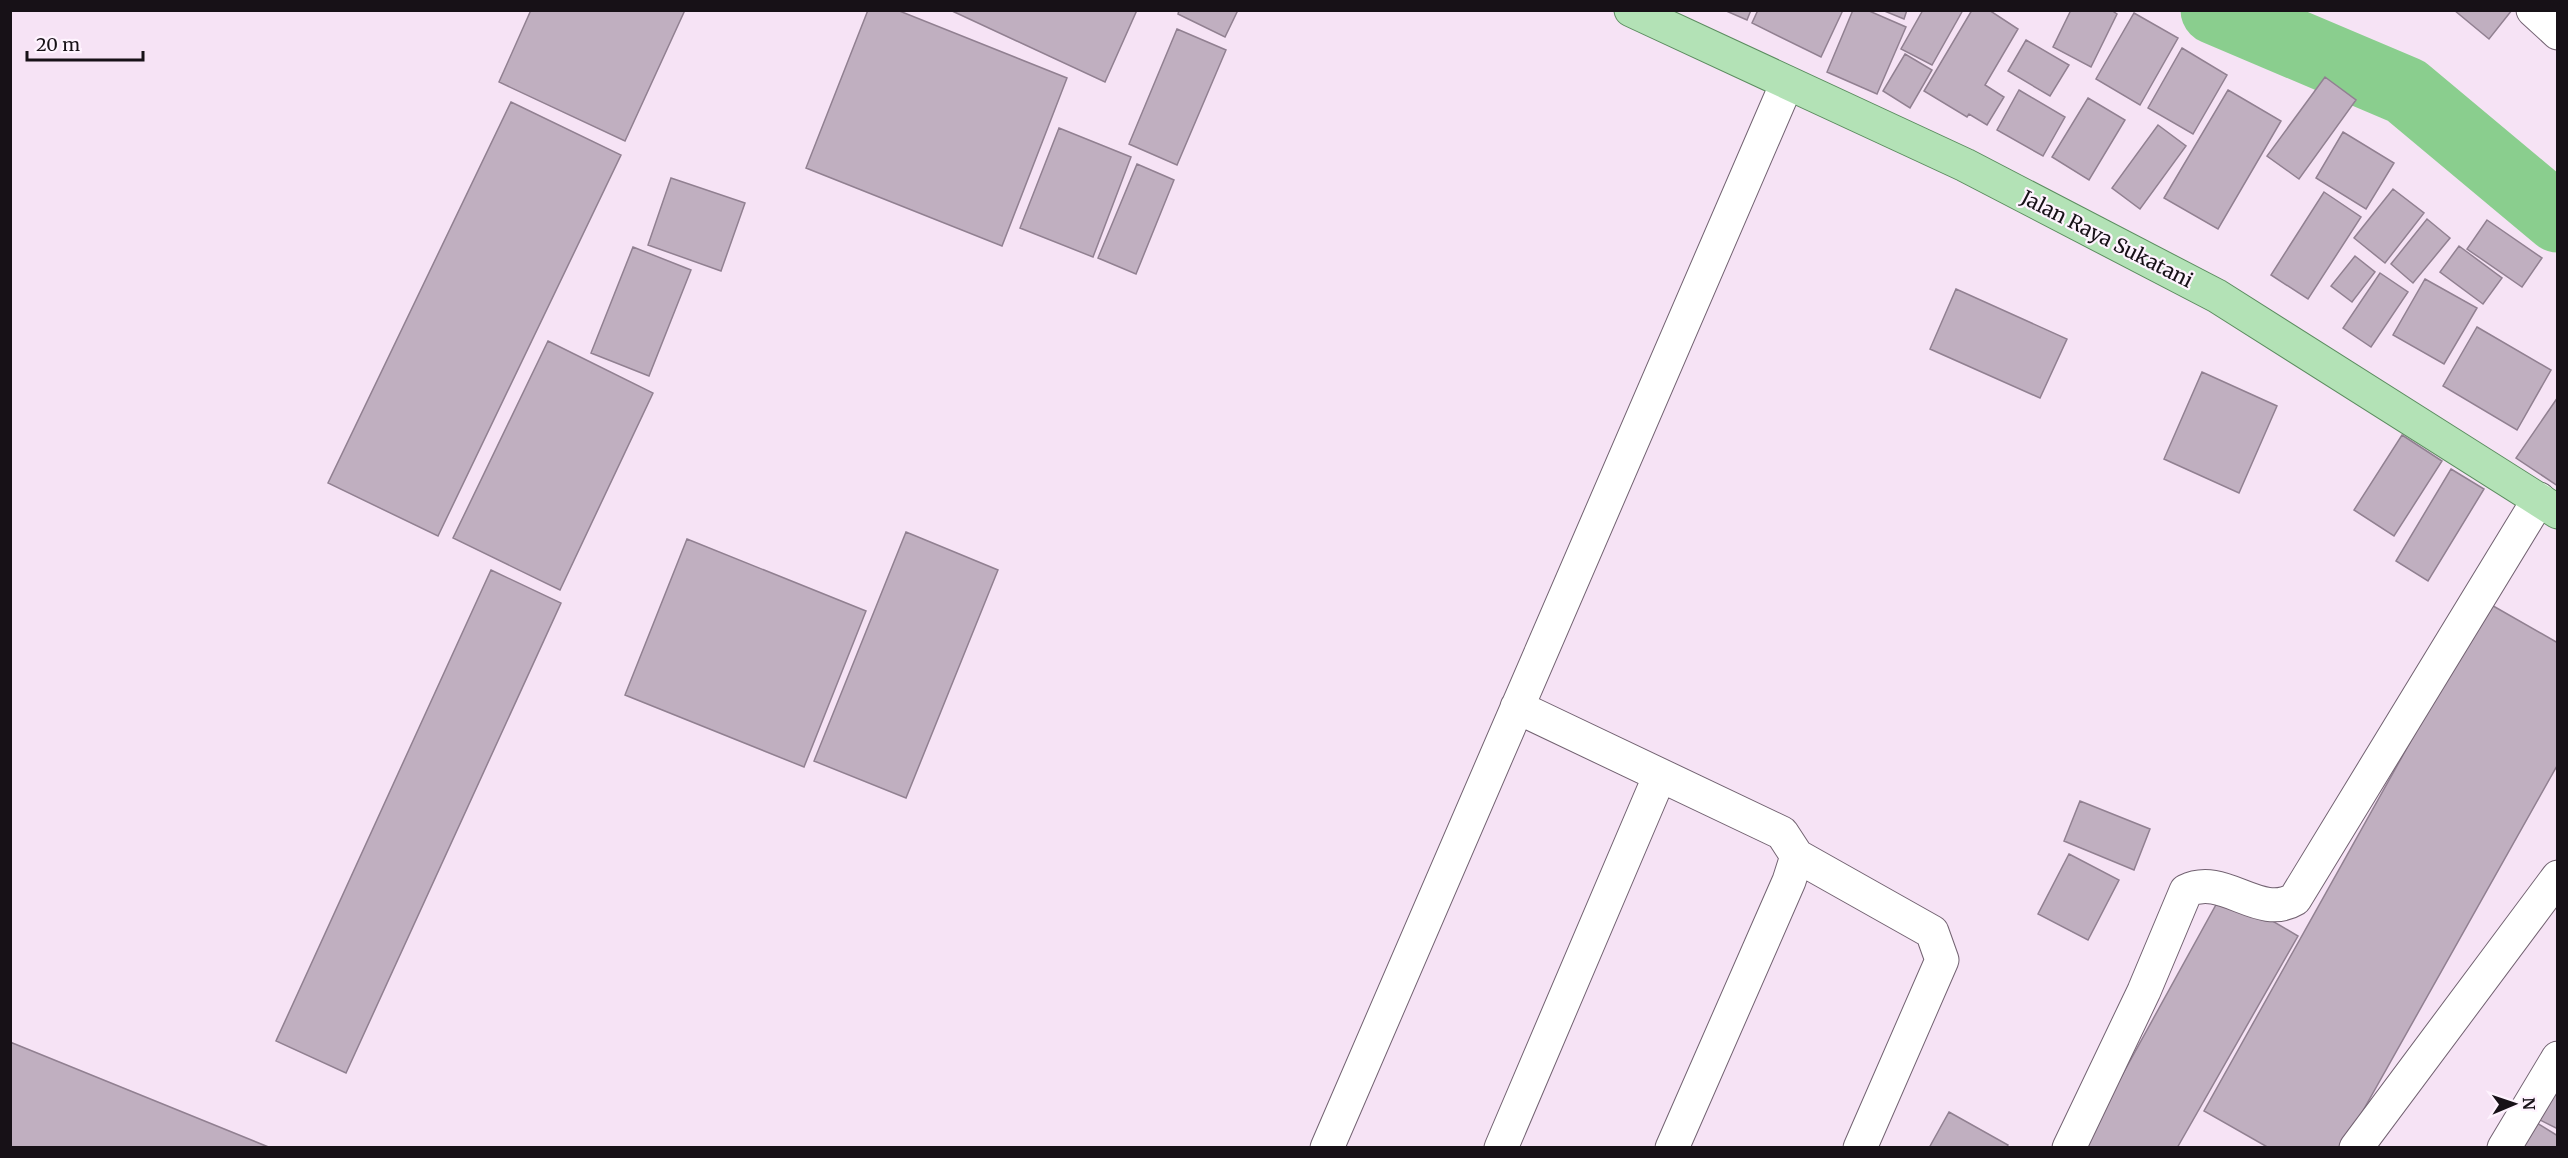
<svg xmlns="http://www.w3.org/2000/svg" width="2568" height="1158" viewBox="0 0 2568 1158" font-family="Merriweather,serif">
	<rect width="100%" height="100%" fill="#f6e3f5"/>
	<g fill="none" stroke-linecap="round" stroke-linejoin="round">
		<path stroke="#8ace8e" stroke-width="69" d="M2215 10 2406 91 2558 218"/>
	</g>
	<path fill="#c0afc0" stroke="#918091" stroke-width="1.5" d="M531 10H685L625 141 499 82Z
		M868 10H897L1067 78 1002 246 806 168Z
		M950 10H1137L1105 82Z
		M1179 10H1238L1225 37 1178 14Z
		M1724 10H1751L1747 20Z
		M1758 10H1843L1821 57 1752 23Z
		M1853 10H1867L1906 27 1877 94 1827 72Z
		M1882 10H1907L1904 19Z
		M1923 10H1963L1932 65 1901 49Z
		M1972 10H1989L2018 29 1985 85 2004 97 1987 125 1969 114 1967 117 1924 91Z
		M2071 10H2111L2117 14 2091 67 2053 47Z
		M2454 10H2512L2489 39Z
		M2134 13 2178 38 2140 105 2096 79Z
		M1177 29 1226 50 1177 165 1129 144Z
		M2026 40 2069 65 2050 96 2008 71Z
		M2182 48 2227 75 2193 134 2148 108Z
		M1905 54 1932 70 1910 108 1883 91Z
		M2325 77 2356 100 2299 179 2267 156Z
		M2019 90 2065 117 2043 156 1997 130Z
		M2228 90 2281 121 2218 229 2164 198Z
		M2088 98 2125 120 2089 180 2052 157Z
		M511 102 621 155 438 536 328 483Z
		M2158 125 2186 146 2140 209 2112 188Z
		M1059 128 1131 157 1093 257 1020 228Z
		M2343 132 2394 163 2366 209 2316 178Z
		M1137 164 1174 180 1136 274 1098 258Z
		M671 178 745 203 721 271 648 245Z
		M2393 189 2424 213 2385 263 2354 238Z
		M2324 192 2361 217 2308 299 2271 275Z
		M2427 219 2450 238 2413 283 2391 264Z
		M2487 220 2542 258 2522 287 2467 249Z
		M2459 246 2502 278 2483 304 2440 272Z
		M633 247 691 270 649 376 591 353Z
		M2355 256 2375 272 2352 302 2331 286Z
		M2380 273 2408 292 2371 347 2343 328Z
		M2425 279 2477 308 2444 364 2393 335Z
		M1956 289 2067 339 2040 398 1930 349Z
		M2477 327 2551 370 2517 430 2443 386Z
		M548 341 653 393 560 590 453 538Z
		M2202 372 2277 406 2239 493 2164 459Z
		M2558 397V486L2516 458Z
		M2402 435 2442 461 2394 536 2354 510Z
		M2451 469 2484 489 2428 581 2396 561Z
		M906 532 998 570 906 798 814 761Z
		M687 539 866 611 804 767 625 695Z
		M491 570 561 603 346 1073 276 1041Z
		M2488 603 2558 643V764L2342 1148H2269L2204 1111Z
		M2080 801 2150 829 2134 870 2064 841Z
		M2069 854 2119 880 2088 940 2038 914Z
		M2223 892 2298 936 2177 1148H2082Z
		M10 1042 271 1148H10Z
		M2558 1080V1129L2538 1119Z
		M1949 1112 2008 1145 2006 1148H1929Z
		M2527 1117 2558 1136V1148H2509Z"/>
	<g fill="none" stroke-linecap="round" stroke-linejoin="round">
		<g stroke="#726271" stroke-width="35">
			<path id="minor" d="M2533 10 2558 33
				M1517 707 1782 833 1797 856 1789 881 1672 1148
				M1797 856 1932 932 1942 960 1860 1148
				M1327 1148 1787 83
				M1501 1148 1660 775
				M2069 1148 2144 991 2186 891C2224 872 2259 921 2295 899L2539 499
				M2356 1148 2558 877
				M2504 1148 2558 1058"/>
		</g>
		<g stroke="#5b8c5f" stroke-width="35">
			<path id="major" d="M1631 10 1965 165 2217 296 2558 512"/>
		</g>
		<use href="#minor" stroke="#fff" stroke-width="33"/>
		<use href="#major" stroke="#b3e2b6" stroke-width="33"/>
	</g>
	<g text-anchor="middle" stroke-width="4.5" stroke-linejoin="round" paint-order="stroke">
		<g font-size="20" fill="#171117" stroke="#fef3fe">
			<text transform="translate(2107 239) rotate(27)" y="7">Jalan Raya Sukatani</text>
		</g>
	</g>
	<rect width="2568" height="1158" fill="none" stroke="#171117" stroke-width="24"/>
	<g transform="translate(2514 1104) rotate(88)" stroke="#fef3fe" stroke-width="4.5" paint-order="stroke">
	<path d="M0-4.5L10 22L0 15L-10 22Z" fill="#171117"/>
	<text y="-9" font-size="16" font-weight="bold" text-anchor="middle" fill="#171117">N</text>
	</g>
	<path d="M27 51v9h116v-9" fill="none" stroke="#171117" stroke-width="3"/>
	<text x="36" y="51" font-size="18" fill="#171117" stroke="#fef3fe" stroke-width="4.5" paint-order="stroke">20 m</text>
</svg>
